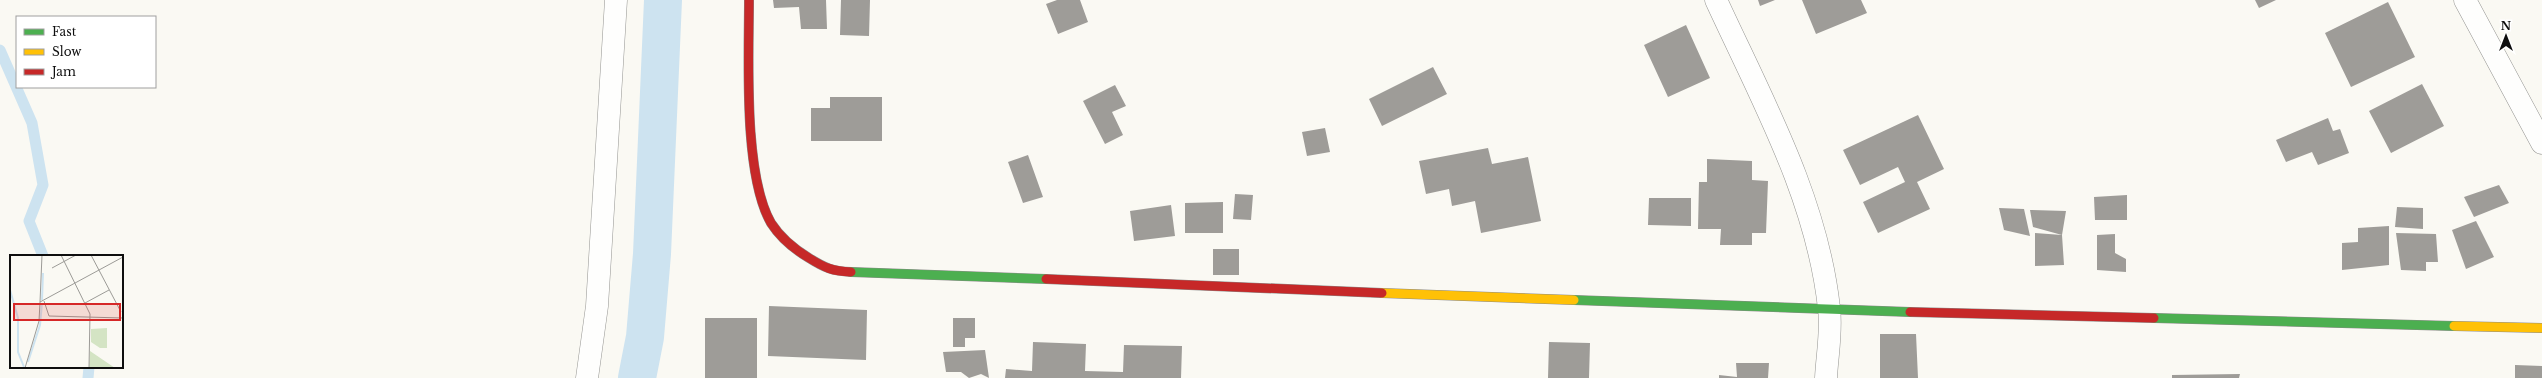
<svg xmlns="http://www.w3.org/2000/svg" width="2542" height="378" viewBox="0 0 2542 378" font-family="'Libre Baskerville',serif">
	<rect width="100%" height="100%" fill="#faf9f3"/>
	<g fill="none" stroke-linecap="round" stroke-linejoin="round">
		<path stroke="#cde3f0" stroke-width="11" d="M0 50 32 123 43 185 29 221 43 256
			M88 378 89 367"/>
		<path stroke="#cde3f0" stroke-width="38" d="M637 378 645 337 652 254 663 0"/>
	</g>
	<path fill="#9e9c98" d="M773 0H826L827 29H801L799 7 774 8Z
		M841 0H870L869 36 840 35Z
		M1057 0H1080L1088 22 1058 34 1046 4Z
		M1758 0H1775L1760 6Z
		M1802 0H1861L1867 13 1816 34Z
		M2255 0H2276L2259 8Z
		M2388 2 2415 57 2351 87 2325 33Z
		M1686 25 1710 78 1668 97 1644 45Z
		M1433 67 1447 94 1382 126 1369 99Z
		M2422 84 2444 126 2391 153 2369 111Z
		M1115 85 1126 106 1112 112 1123 135 1105 144 1083 101Z
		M830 97H882V141H811V108H830Z
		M1918 115 1944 169 1917 182 1930 209 1878 233 1863 202 1905 182 1898 167 1860 185 1843 150Z
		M2328 118 2333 131 2340 129 2349 153 2318 165 2312 152 2286 162 2276 140Z
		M1325 128 1330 152 1307 156 1302 132Z
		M1488 148 1492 164 1528 157 1541 221 1481 233 1475 201 1452 206 1449 189 1426 194 1419 161Z
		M1028 155 1043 197 1023 203 1008 162Z
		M1707 159 1752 161V180L1768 181 1766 233H1752V245H1720L1721 229H1698L1699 182H1707Z
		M2499 185 2509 203 2474 217 2464 197Z
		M1235 194 1253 195 1251 220 1233 219Z
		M2127 195V220H2095L2094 197Z
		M1649 198H1691V226L1648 225Z
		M1223 202V233H1185V203Z
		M1171 205 1175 236 1134 241 1130 211Z
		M2397 207 2423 208V229L2395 227Z
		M1999 208 2024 209 2030 236 2004 230Z
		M2030 210 2066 211 2062 235 2033 227Z
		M2476 221 2494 257 2466 269 2452 230Z
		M2389 226V265L2342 270V243L2358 242V228Z
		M2035 233 2062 235 2064 265 2035 266Z
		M2396 233 2436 234 2438 262H2426V271L2401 270Z
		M2115 234V253L2126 259V272L2097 270V235Z
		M1213 249H1239V275H1213Z
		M769 306 867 310 866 360 768 356Z
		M705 318H757V378H705Z
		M953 318H975V338H965V347H953Z
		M1880 334H1916L1918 378H1880Z
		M1033 342 1086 344 1085 371 1123 372 1124 345 1182 346 1181 378H1005L1006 369 1032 371Z
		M1549 342 1590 343 1589 378H1548Z
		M985 350 989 378 981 374 969 378 961 372H946L943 352Z
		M1736 363H1769L1768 378H1719V375L1737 377Z
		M2515 365 2542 366V378H2515Z
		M2240 374 2239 378H2172V375Z"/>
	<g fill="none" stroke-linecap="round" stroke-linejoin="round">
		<g stroke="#949491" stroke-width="23">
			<path id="street" d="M1716 0C1762 100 1817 198 1829 308 1832 331 1827 356 1826 378
				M2465 0 2542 143
				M587 378 597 306 616 0"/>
		</g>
		<g stroke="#8b8a88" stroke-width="10">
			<path id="fast" d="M851 272 1046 279
				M1574 300 1910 312
				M2154 318 2454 326"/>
		</g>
		<g stroke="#8b8a88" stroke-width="10">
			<path id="slow" d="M1382 293 1574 300
				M2454 326 2542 328"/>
		</g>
		<g stroke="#8b8a88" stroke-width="10">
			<path id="jam" d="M749 0C749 57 743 174 771 223 780 237 794 249 809 258 825 268 832 271 851 272
				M1046 279 1382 293
				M1910 312 2154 318"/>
		</g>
		<use href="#street" stroke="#fefefd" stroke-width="22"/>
		<use href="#fast" stroke="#4caf50" stroke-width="9"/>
		<use href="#slow" stroke="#ffc107" stroke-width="9"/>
		<use href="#jam" stroke="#c62828" stroke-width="9"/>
	</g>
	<g transform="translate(10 255)">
		<rect width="113" height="113" fill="#faf9f3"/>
		<path d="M97 73V93H90L81 87V74ZM80 96 105 113H79Z" fill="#d4e4c4"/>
		<path fill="none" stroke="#cde3f0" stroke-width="2" d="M0 35 8 63V97L14 112M32 45 33 18M18 107 30 70 32 48"/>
		<path fill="none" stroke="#9c9b97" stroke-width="1" d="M51 0 80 59 79 113M81 0 111 57M42 13 66 0M34 46 39 61 113 63M30 47 32 0M75 48 99 35M15 113 29 66 30 47 113 2"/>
		<path fill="#d62828" fill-opacity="0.15" stroke="#d62828" stroke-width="2" d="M4 49H110V65H4Z"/>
		<rect width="113" height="113" fill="none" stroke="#0e0e0e" stroke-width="2"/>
	</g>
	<rect x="16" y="16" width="140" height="72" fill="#ffffff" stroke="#9f9f9f"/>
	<rect x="24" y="29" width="20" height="6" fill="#4caf50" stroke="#9f9f9f"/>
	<text x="52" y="36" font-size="12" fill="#0e0e0e">Fast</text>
	<rect x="24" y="49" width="20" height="6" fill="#ffc107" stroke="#9f9f9f"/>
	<text x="52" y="56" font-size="12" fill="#0e0e0e">Slow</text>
	<rect x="24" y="69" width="20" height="6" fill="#c62828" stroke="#9f9f9f"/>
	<text x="52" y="76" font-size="12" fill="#0e0e0e">Jam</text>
	<g transform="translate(2506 36)" stroke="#ffffff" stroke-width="3" paint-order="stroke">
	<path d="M0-3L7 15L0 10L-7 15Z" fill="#0e0e0e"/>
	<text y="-6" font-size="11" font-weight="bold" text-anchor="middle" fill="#0e0e0e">N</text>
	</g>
</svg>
